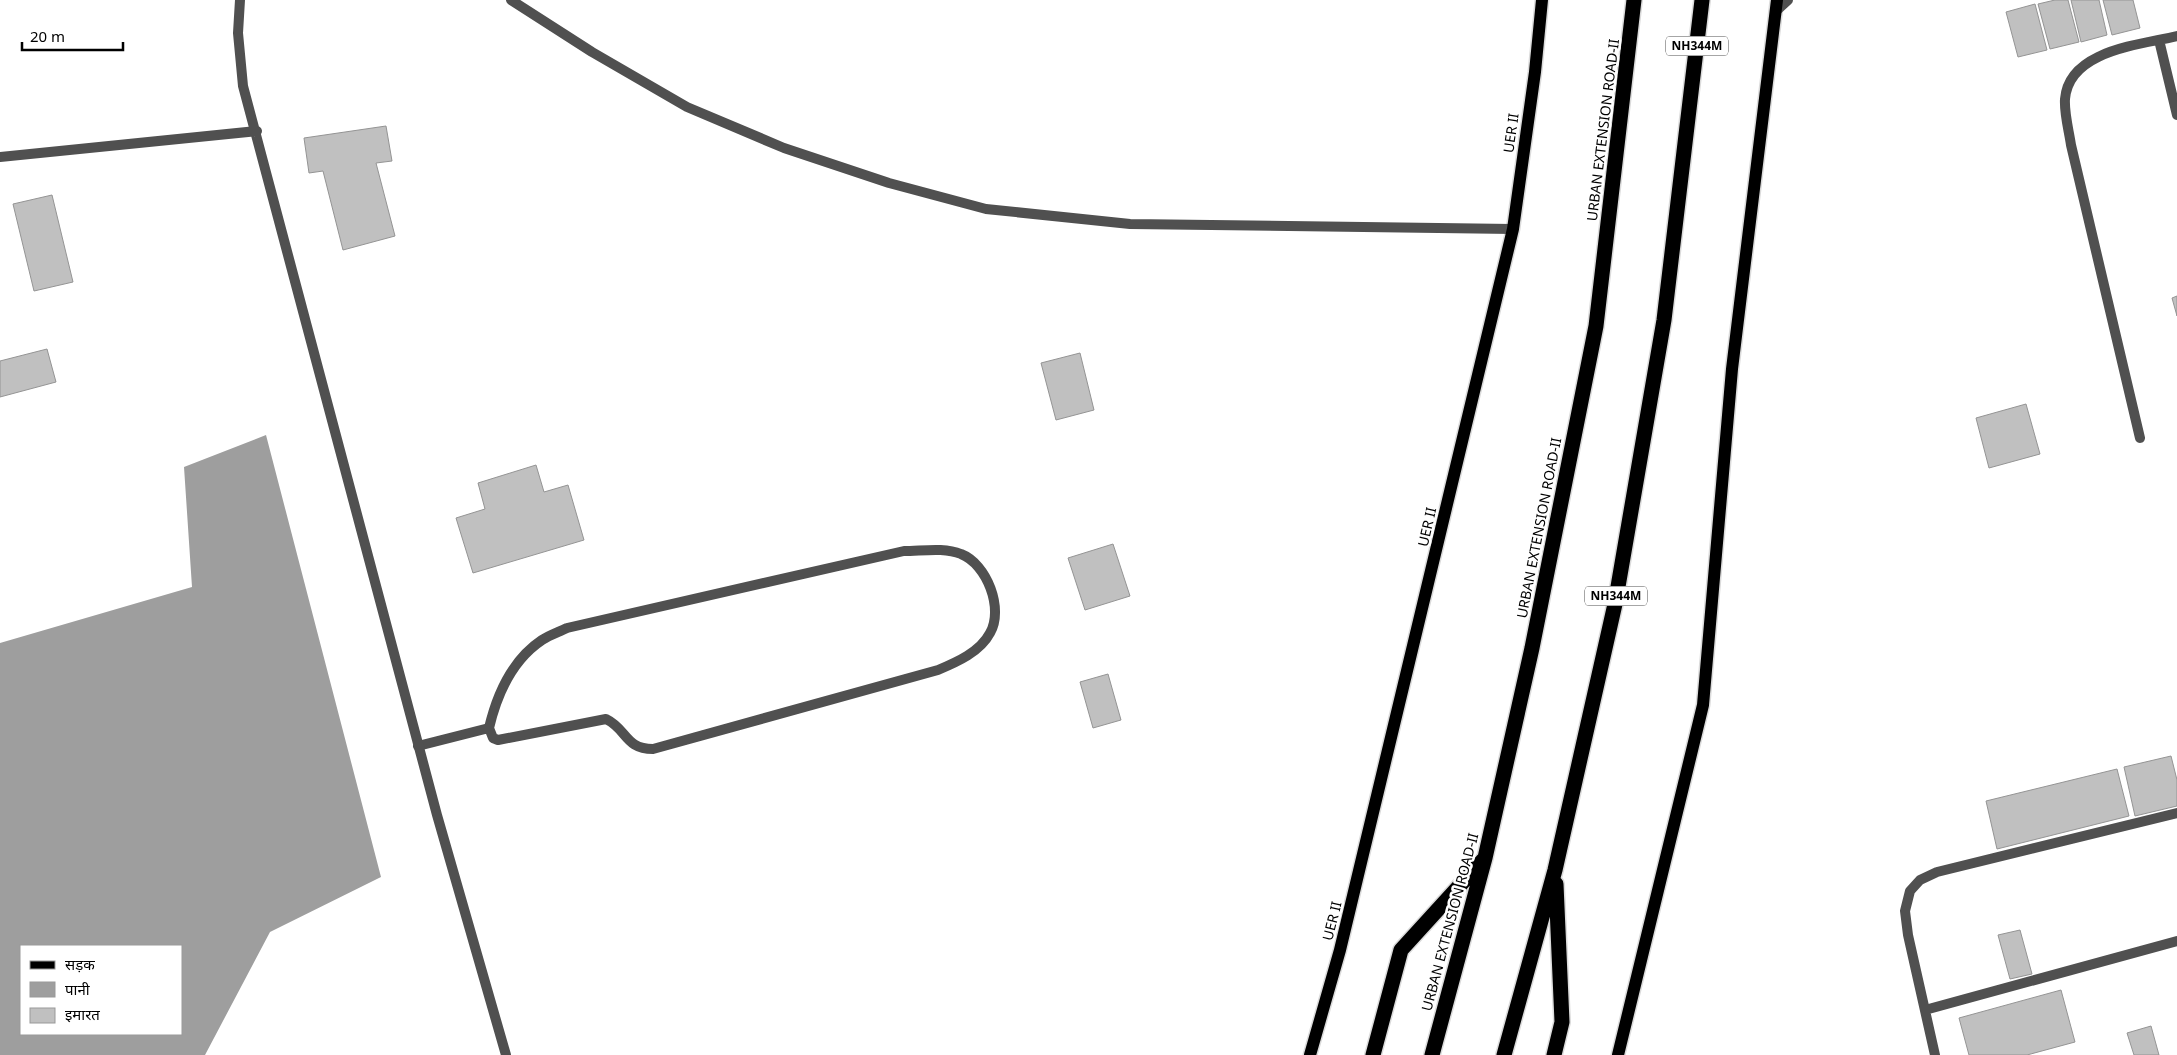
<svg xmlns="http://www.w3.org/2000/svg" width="2177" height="1055" viewBox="0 0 2177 1055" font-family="'Noto Sans','Noto Sans Devanagari',sans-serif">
	<rect width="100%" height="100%" fill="#fff"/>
	<path fill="#9e9e9e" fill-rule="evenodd" d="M266 435 381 877 270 932 205 1055H0V643L192 587 184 467ZM21 946H181V1034H21Z"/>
	<path fill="#c0c0c0" stroke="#949494" d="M2055 0H2068L2079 42 2050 49 2038 4Z
		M2071 0H2099L2107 35 2081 42Z
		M2103 0H2133L2140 28 2112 35Z
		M2035 4 2047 50 2018 57 2006 12Z
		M386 126 392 161 376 163 395 236 343 250 323 171 309 173 304 138Z
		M52 195 73 282 34 291 13 204Z
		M2177 296V316L2172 298Z
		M47 349 56 382 0 397V361Z
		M1080 353 1094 410 1056 420 1041 363Z
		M2026 404 2040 454 1989 468 1976 418Z
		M536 465 544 492 568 485 584 540 473 573 456 518 485 509 478 483Z
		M1113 544 1130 596 1085 610 1068 558Z
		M1108 674 1121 720 1093 728 1080 682Z
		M2171 756 2177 780V806L2135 816 2124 767Z
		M2117 769 2129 816 1997 849 1986 801Z
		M2020 930 2032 974 2010 979 1998 935Z
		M2061 990 2075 1042 2027 1055H1969L1959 1018Z
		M2151 1026 2159 1055H2134L2127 1033Z"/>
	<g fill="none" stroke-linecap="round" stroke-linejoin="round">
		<g stroke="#dbdbdb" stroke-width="15">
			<path id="primary" d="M1310 1055 1340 950 1513 229 1535 72 1542 0
				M1618 1055 1703 705 1732 369 1777 0"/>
		</g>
		<g stroke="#dbdbdb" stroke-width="18">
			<path id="highway" d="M1373 1055 1401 950 1483 860
				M1432 1055 1485 858 1532 648 1596 326 1634 0
				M1504 1055 1555 870 1615 604 1664 320 1702 0
				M1554 1055 1562 1022 1556 884"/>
		</g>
		<path stroke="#505050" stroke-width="10" d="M418 746 489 728C497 694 512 660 542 640 550 635 559 632 567 628L904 551C922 551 944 547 961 554 987 564 1004 609 990 633 980 652 957 662 938 670L653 749C625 749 627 729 606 719L498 740 493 738 489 728"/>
		<path stroke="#505050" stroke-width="10" d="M240 0 238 33 243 86 437 815 506 1055
			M511 0 592 52 687 107 784 148 889 183 986 209 1130 224 1513 229
			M1776 11 1788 0
			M2159 40 2177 115
			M0 157 257 131
			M2140 438 2071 145C2069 131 2064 113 2065 99 2069 50 2140 45 2177 36
			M1925 1010 2177 941
			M1935 1055 1908 935 1905 911 1910 891 1920 880 1937 872 2177 813"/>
		<use href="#primary" stroke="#000" stroke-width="12"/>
		<use href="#highway" stroke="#000" stroke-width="15"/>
	</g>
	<g text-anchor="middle" stroke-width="5" stroke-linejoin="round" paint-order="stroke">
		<g fill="#fff" stroke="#4c4c4c" stroke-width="1">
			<rect x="1666" y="36.5" width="62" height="19" rx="4"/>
			<rect x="1585" y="586.5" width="62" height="19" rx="4"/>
		</g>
		<g font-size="12" font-weight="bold" fill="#000">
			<text x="1697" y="50">NH344M</text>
			<text x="1616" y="600">NH344M</text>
		</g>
		<g font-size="14" fill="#000" stroke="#fff">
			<text transform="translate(1603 130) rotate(-83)" y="5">URBAN EXTENSION ROAD-II</text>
			<text transform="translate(1511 133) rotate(-82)" y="5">UER II</text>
			<text transform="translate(1427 527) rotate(-77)" y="5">UER II</text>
			<text transform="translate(1539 528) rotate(-79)" y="5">URBAN EXTENSION ROAD-II</text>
			<text transform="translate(1332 921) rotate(-76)" y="5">UER II</text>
			<text transform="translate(1450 922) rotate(-75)" y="5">URBAN EXTENSION ROAD-II</text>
		</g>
	</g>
	<rect x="20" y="945" width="162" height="90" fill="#ffffff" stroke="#999999"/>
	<rect x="30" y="961" width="25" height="8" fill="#000000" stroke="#999999"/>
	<text x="65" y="970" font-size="15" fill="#000000">सड़क</text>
	<rect x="30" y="982" width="25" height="15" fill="#9e9e9e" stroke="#999999"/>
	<text x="65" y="995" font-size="15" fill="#000000">पानी</text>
	<rect x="30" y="1008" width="25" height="15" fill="#c0c0c0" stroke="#999999"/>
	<text x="65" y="1020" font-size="15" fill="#000000">इमारत</text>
	<path d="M22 42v8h101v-8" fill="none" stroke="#000000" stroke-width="2.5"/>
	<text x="30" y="42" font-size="15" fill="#000000" stroke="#ffffff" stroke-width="4" paint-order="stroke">20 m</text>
</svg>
